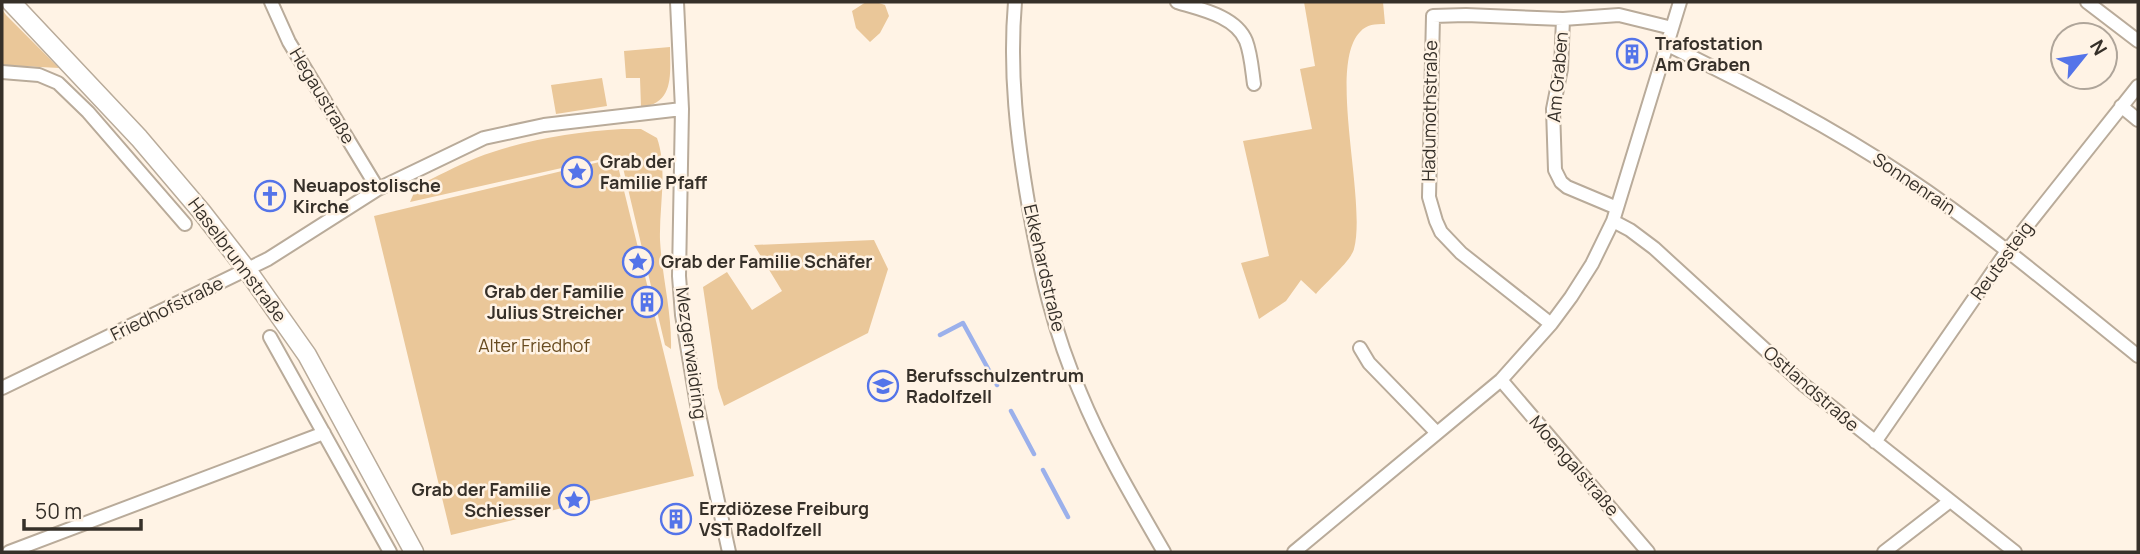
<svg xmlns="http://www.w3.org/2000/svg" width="2140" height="554" viewBox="0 0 2140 554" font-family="Manrope,sans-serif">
	<rect width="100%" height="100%" fill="#fff3e5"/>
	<path fill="#eac799" d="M866 2H876L885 5 889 16 880 33 870 42 856 28 852 11Z
		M1304 2H1383L1385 24C1375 24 1367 24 1360 32 1327 66 1367 200 1354 249 1351 261 1325 283 1316 294L1301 280 1286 301 1259 319 1241 263 1269 256 1243 141 1312 129 1300 69 1315 66Z
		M2 9 6 15 59 68 2 65Z
		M670 47C670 73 675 104 641 107L640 78H626L624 51Z
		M602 78 607 106 556 114 551 85Z
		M622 129H641L657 138C668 169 659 207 660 240 662 277 672 312 671 349L665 345 620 155 410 202 417 186C436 177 456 166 476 158 523 140 573 132 622 129Z
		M616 158 694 476 451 535 374 216Z
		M874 240 888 269 868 333 724 406 718 388 703 287 727 272 752 310 782 291 754 245Z"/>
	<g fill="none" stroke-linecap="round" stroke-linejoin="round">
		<path stroke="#9bb0eb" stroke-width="4.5" d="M940 335 963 323 997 385
			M1011 411 1034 454
			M1043 470 1068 517"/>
		<g stroke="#b9ab9a" stroke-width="16">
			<path id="street" d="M271 2 289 42 378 189
				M677 2 682 109 679 276 682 315 697 405 729 552
				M1015 2C1009 72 1017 139 1029 208 1040 271 1054 333 1080 392 1103 448 1134 500 1164 552
				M1177 2C1200 9 1236 16 1246 41 1251 54 1252 70 1254 84
				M2087 2 2138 41
				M1563 19 1561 69 1553 109 1555 170 1561 182 1567 187 1617 208
				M1668 45C1749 85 1830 126 1906 177 1987 231 2062 295 2138 356
				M2 72 39 75 58 83 88 112 185 224
				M2121 106 2138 120
				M1613 221 1630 230 1654 248 1804 385 2015 552
				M1551 324 1461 253 1441 232 1436 221 1429 197 1433 16 1466 15 1563 19 1619 15 1672 28
				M270 337 390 552
				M1360 348 1369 363 1437 433
				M1501 380 1648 552
				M2 388 268 259 378 189 484 138 544 125 682 109
				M1875 442 2007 251 2138 86
				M9 552 324 433
				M1294 552 1501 380 1551 324 1571 297 1592 264 1613 221 1680 2
				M1884 552 1950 501"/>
		</g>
		<g stroke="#b9ab9a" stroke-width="21">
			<path id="secondary" d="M11 2 139 138 201 211 247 270 307 355 414 552"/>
		</g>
		<use href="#street" stroke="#fff" stroke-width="12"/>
		<use href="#secondary" stroke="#fff" stroke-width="18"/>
	</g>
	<defs>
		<g id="building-ring" transform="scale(1.575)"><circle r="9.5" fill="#fff3e5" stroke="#5474e9" stroke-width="1.5"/><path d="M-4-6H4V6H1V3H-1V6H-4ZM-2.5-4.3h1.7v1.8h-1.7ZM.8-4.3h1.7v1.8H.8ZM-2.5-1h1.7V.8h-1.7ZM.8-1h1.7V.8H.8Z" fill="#5474e9"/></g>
		<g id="sight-ring" transform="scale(1.575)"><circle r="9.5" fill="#fff3e5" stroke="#5474e9" stroke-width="1.5"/><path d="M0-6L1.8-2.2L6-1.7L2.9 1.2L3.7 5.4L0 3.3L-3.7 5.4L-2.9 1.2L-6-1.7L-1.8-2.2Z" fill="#5474e9"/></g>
		<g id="church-ring" transform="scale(1.575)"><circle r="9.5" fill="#fff3e5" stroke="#5474e9" stroke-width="1.5"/><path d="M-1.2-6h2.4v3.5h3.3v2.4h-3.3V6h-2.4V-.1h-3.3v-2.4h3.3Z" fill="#5474e9"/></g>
		<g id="school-ring" transform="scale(1.575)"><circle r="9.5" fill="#fff3e5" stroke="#5474e9" stroke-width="1.5"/><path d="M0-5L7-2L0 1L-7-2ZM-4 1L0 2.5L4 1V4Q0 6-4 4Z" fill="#5474e9"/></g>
	</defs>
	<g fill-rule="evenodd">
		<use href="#building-ring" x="1632" y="54"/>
		<use href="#sight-ring" x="577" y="172"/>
		<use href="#church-ring" x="270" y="196"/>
		<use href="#sight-ring" x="638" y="262"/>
		<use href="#building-ring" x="647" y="302"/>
		<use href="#school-ring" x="883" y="386"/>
		<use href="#sight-ring" x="574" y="500"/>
		<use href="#building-ring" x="676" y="519"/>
	</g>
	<g text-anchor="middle" stroke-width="5" stroke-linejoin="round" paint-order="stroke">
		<g font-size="18" font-weight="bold" fill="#363029" stroke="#fff3e5" text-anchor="start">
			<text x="1655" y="50">Trafostation<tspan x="1655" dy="21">Am Graben</tspan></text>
			<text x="600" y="168">Grab der<tspan x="600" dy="21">Familie Pfaff</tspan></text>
			<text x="293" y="192">Neuapostolische<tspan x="293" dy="21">Kirche</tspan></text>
			<text x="661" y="268">Grab der Familie Schäfer</text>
			<text x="624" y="298" text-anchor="end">Grab der Familie<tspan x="624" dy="21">Julius Streicher</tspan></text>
			<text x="906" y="382">Berufsschulzentrum<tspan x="906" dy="21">Radolfzell</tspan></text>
			<text x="551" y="496" text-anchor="end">Grab der Familie<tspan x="551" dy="21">Schiesser</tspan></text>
			<text x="699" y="515">Erzdiözese Freiburg<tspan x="699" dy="21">VST Radolfzell</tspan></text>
		</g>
		<g font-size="18" fill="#363029" stroke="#fff3e5">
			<text transform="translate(1558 77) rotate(-85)" y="6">Am Graben</text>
			<text transform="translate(322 96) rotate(59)" y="6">Hegaustraße</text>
			<text transform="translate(1430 111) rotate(-89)" y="6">Hadumothstraße</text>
			<text transform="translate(1914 184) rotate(34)" y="6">Sonnenrain</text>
			<text transform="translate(237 260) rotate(53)" y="6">Haselbrunnstraße</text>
			<text transform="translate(2002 261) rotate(-54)" y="6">Reutesteig</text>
			<text transform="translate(1044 268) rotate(77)" y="6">Ekkehardstraße</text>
			<text transform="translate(167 309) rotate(-26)" y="6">Friedhofstraße</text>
			<text transform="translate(691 353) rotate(82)" y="6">Mezgerwaidring</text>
			<text transform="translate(1811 389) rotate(41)" y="6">Ostlandstraße</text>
			<text transform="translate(1574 466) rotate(49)" y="6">Moengalstraße</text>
		</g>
		<g font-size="18" fill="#684b1f" stroke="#fff3e5">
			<text x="534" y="352">Alter Friedhof</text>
		</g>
	</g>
	<rect width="2140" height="554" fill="none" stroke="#363029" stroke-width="7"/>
	<g transform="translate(2084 56) rotate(60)"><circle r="33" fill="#fff3e5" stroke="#afa59a" stroke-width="2"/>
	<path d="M0-5L12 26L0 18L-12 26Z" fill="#5474e9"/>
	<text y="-10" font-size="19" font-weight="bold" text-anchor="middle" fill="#363029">N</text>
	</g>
	<path d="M24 519v10h117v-10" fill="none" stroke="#363029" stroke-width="3.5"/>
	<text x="35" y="519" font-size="21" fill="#363029" stroke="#fff3e5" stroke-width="5" paint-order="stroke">50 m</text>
</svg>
